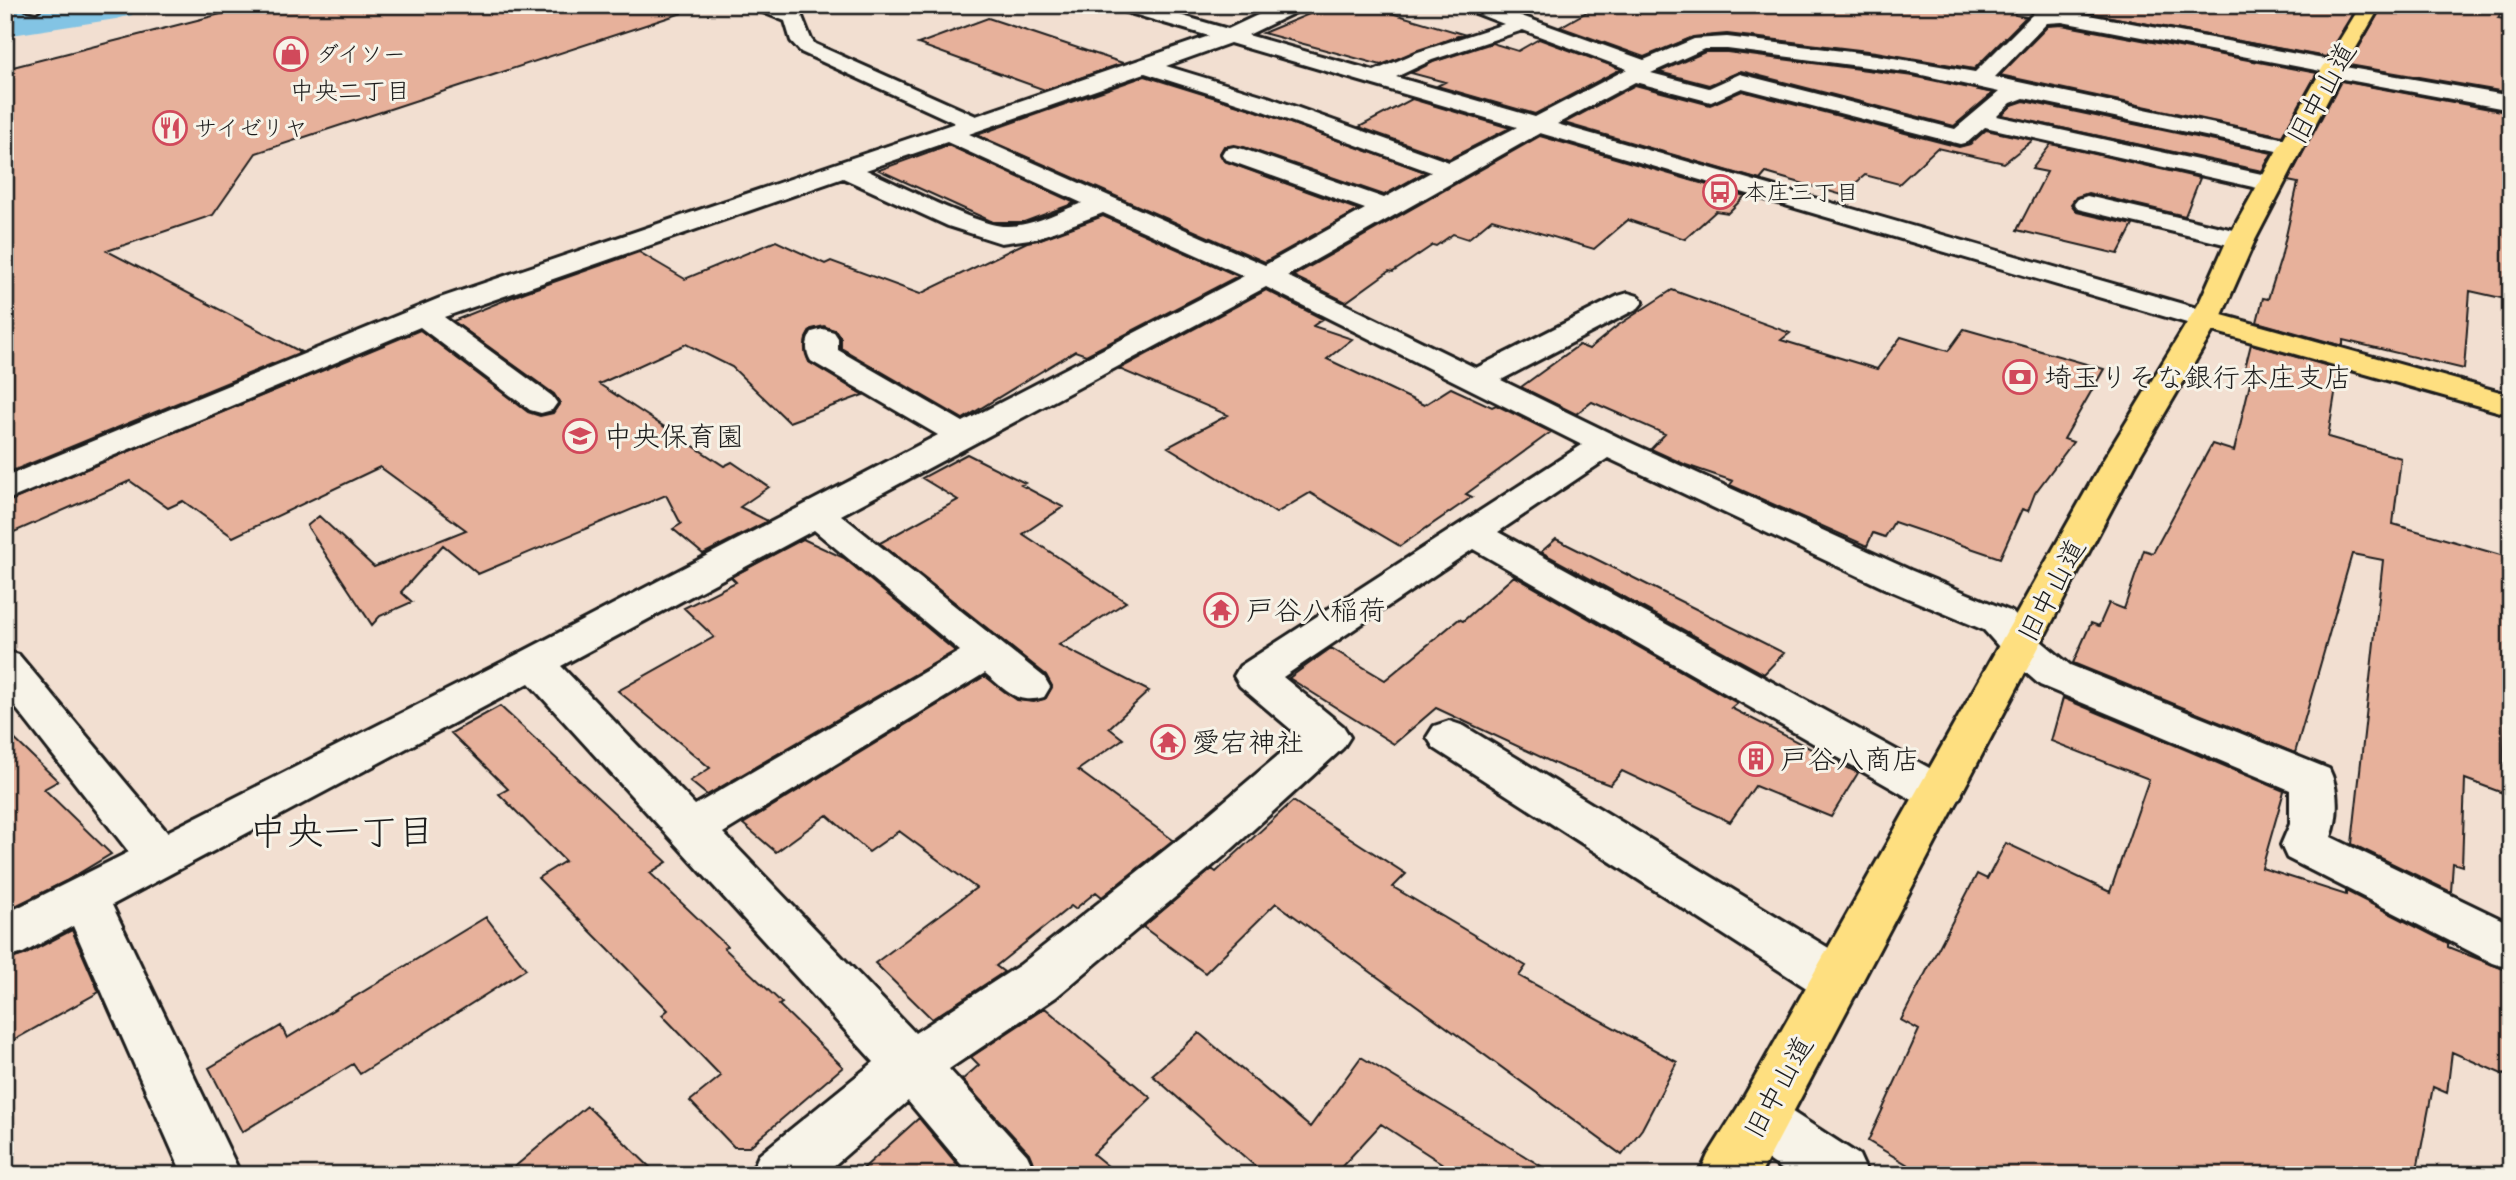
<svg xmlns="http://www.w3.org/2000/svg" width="2516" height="1180" viewBox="0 0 2516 1180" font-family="'Indie Flower','Klee One',sans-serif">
	<rect width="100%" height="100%" fill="#f2dfd1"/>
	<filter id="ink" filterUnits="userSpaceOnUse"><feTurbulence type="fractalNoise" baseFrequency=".0143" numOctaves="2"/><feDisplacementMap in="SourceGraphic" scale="14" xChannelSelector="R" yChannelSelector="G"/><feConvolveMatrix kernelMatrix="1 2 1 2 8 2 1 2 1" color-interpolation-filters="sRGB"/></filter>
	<g filter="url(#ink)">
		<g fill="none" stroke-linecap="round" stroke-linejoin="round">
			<path fill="#5a8194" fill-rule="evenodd" d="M30 16 37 18 5 34V29Z"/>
			<path fill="#83c4e4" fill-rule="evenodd" d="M23 5H139L132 15 116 19 5 36V8Z"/>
		</g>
		<path fill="#e7b19b" stroke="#1c1c1c" stroke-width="2" d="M256 5H681L682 13 256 153 213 215 107 251 301 352 5 474V69Z
			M1331 5H1364L1463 34 1381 65 1263 33Z
			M1599 5H2012L2015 15 2026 17 1974 69 1876 52 1727 34 1693 37 1644 57 1560 27Z
			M2085 5H2358L2326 57 2084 12Z
			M2383 5H2505L2498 18 2511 20V93L2349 65Z
			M988 18 1123 63 1045 90 918 44Z
			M2062 25 2317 73 2282 136 2000 75 2048 26Z
			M1539 39 1621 69 1535 114 1437 86 1445 82 1411 73 1433 62 1492 43 1518 51Z
			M1705 52H1727L1913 76 1993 93 1954 126 1741 71 1709 85 1659 72Z
			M1145 76 1251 109 1425 172 1384 195 1244 147 1224 146 1220 153 1224 161 1359 210 1265 262 977 135Z
			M2341 81 2511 113 2510 300 2470 291 2464 369 2343 340V346L2257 322 2263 298 2268 299 2281 258 2298 183 2288 181Z
			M1635 85 1710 105 1742 91 1959 147 1970 144 1986 130 2033 140 2004 163 1937 148 1899 184 1865 175 1842 195 1766 173 1760 180 1564 123Z
			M1412 99 1510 128 1449 159 1359 127Z
			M2024 101 2272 153 2262 171 2002 115 2012 105Z
			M1540 136 1745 196 1728 213 1716 211 1685 239 1628 220 1594 249 1492 219 1468 239 1453 234 1436 246 1433 245 1393 272 1389 271 1346 302 1293 276Z
			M2051 144 2200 178 2185 216 2088 193 2076 197 2071 204 2077 212 2133 225 2118 254 2017 230 2047 172 2032 169Z
			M948 145 1075 203 1024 222H993L879 170Z
			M1103 216 1238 276 1086 355 1075 351 963 419 841 348V338L836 331 824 326 811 329 806 338 805 350 809 362 863 395 789 422 732 367 686 344 599 384 724 466 732 462 769 487 740 507 768 521 703 554 673 529 681 524 666 495 478 574 443 545 401 592 412 602 380 616 372 625 307 526 319 516 374 567 466 530 380 467 233 537 183 501 168 508 130 481 5 536V503L420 330 528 412 540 416 553 413 560 403 554 394 453 321 525 292 639 252 685 279 776 241 825 264 831 261 920 294 1027 242 1038 240Z
			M1266 290 1323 319 1313 326 1352 339 1327 359 1424 405 1451 388 1492 407 1496 405 1551 432 1466 494 1472 497 1400 546 1310 493 1276 513 1168 447 1228 415 1119 369Z
			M1672 290 1790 333 1781 340 1877 369 1901 337 1948 351 1964 329 2104 369 2064 439 2073 442 2035 493 2028 511 2022 509 2000 558 1894 522 1885 537 1873 533 1867 546 1730 485 1733 481 1686 465 1651 449 1665 434 1592 402 1576 414 1521 387 1579 345 1589 349 1617 326Z
			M2251 344 2339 369 2328 437 2401 458 2393 524 2511 558V711L2505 709 2503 793 2465 779 2462 866 2453 863 2451 892 2352 844 2383 560 2352 554 2295 753 2073 663 2091 623 2099 626 2109 603 2124 609 2144 550 2153 553 2212 444 2234 451 2253 370 2245 368Z
			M967 454 1025 483 1021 485 1063 507 1023 534 1126 602 1059 645 1149 691 1109 728 1123 739 1078 770 1173 840 1102 897 1096 892 1075 909 1071 906 996 966 1004 972 932 1019 875 963 976 888 899 831 869 852 827 815 776 852 743 824 985 676 1017 700 1034 702 1046 698 1052 686 1046 675 880 543 958 500 922 478Z
			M803 539 844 558 955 651 707 795 690 781 710 768 618 691 714 637 684 608 736 582 731 577Z
			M1556 539 1784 653 1764 674 1541 552Z
			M1514 576 1737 703 1731 708 1858 773 1831 817 1755 786 1730 822 1622 771 1610 785 1562 767 1436 708 1394 744 1289 678 1331 648 1385 680 1459 619 1463 621Z
			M2063 698 2284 791 2262 868 2346 895V891L2448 943V947L2511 972V1078L2452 1052 2447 1093 2433 1087 2416 1175H1925L1868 1141 1919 1030 1901 1020 1977 874 1987 879 2006 843 2110 892 2149 779 2051 741Z
			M500 706 667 862 650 873 727 946 724 948 782 1003 779 1005 843 1067 749 1147H734L690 1101 721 1076 662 1015 668 1010 538 878 565 861 499 794 508 789 451 733Z
			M5 730 58 781 44 789 111 854 66 881 5 911Z
			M1293 801 1406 874 1393 887 1526 966 1519 976 1677 1062 1642 1129 1622 1155 1276 903 1205 973 1143 927 1212 869 1216 872Z
			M486 917 526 969 360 1074 353 1064 242 1132 209 1068 281 1026 287 1038Z
			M72 930 99 992 5 1045V961L24 955Z
			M1045 1008 1151 1098 1093 1154 1119 1175H1038L1029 1153 962 1080 979 1065 971 1057Z
			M1199 1033 1310 1127 1361 1057 1556 1175H1460L1381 1124 1334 1175H1265L1152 1075Z
			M587 1106 658 1175H505Z
			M919 1118 966 1175H856Z"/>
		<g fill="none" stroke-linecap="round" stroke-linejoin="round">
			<g stroke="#1c1c1c" stroke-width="6">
				<path id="minor" d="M24 5H45L36 11 26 9Z
					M753 5H780L801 14 811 39 815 44 976 116 1209 36 1116 9 1114 5H1145L1228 29 1279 5H1304L1302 9 1248 35 1374 71 1418 52 1504 24 1465 9 1463 5H1491L1644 60 1694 39 1727 37 1876 55 1975 72 2034 13 2062 10 2334 61 2342 62 2345 67 2511 96V110L2332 77 2324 76 2321 71 2062 22 2047 23 1995 77 2299 142 2303 147 2299 152 2291 154 2024 98 2011 103 1997 116 2280 178 2284 183 2280 188 2271 191 1985 127 1968 142 1960 144 1742 88 1711 102 1635 82 1557 124 2214 313 2219 319 2214 325 2204 328 1540 133 1287 276 1476 368 1618 296 1628 293 1638 296 1643 302 1638 308 1501 380 1618 437 1910 570 2012 612 2035 636 2070 665 2329 769C2339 788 2339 817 2331 837L2511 924V969L2493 963 2287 858 2281 845 2290 824V790L2040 685 2007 656 1984 630 1884 588 1608 458 1498 532 1955 782 1962 794 1955 806 1939 811 1923 806 1473 549 1283 677 1343 726 1350 737 1343 748 1223 857 1056 997 949 1069 1027 1155 1036 1175H970L908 1101 823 1175H750L759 1155 874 1062 529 683 112 905 241 1175H183L73 926 23 953 5 959V914L129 852 5 694V651L19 655 167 832 520 653 938 435 811 361C805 351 806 341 812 332L823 329 834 332 838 338V350L963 422 1244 276 1103 213 1037 238 1001 243 948 226 843 178 444 317 552 396 557 403 552 410 541 413 530 410 420 327 5 501V477L440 298 955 123 801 52 791 41 785 21 755 9ZM1523 30 1627 69 1535 117 1396 77 1432 60ZM1230 43 1517 127 1449 162 1268 97 1166 66ZM1704 49H1727L1913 73 1999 92 1955 129 1740 74 1709 88 1651 73ZM1145 73 1252 107 1431 172 1384 198 1243 149 1234 147 1225 149 1222 154 1225 159 1365 209 1265 265 969 134ZM947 142 1082 203C1058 212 1031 227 1005 226 978 226 896 183 866 170ZM1266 287 1582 445 1240 666 1234 676 1240 686 1300 737 1189 831 1020 965 915 1033 723 833 985 673C1006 690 1016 705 1044 697L1050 687 1044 677 841 515ZM814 530 960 651 695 805 561 666Z
					M2087 196 2251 234 2255 240 2251 246 2241 248 2078 209 2074 204 2078 199Z
					M1449 721 1464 726 1855 964 1863 980 1855 996 1837 1002 1819 996 1434 748 1427 737 1434 726Z
					M1760 1096 1780 1104 1859 1155 1868 1175H1790L1740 1140 1732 1122 1740 1104Z"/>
			</g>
			<g stroke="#1c1c1c" stroke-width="6">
				<path id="major" d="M2361 5H2381L2345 67 2255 240 2222 315 2511 395V415L2213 331 2138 459 1760 1175H1699L1708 1155 1740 1104 2104 459 2199 303 2227 240 2323 67Z"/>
			</g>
			<use href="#minor" fill="#f7f3e8" fill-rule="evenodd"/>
			<use href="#major" fill="#fedf80" fill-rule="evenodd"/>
		</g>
	</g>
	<defs>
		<g id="shop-ring" transform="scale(1.75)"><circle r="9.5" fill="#f7f3e8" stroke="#d1495b" stroke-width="1.5"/><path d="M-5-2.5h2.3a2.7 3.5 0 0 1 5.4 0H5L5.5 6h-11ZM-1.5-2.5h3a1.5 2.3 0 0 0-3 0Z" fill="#d1495b"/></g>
		<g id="restaurant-ring" transform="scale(1.75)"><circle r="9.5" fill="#f7f3e8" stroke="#d1495b" stroke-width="1.5"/><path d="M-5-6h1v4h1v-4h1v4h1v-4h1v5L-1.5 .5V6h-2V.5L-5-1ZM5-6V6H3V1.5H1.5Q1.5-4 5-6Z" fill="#d1495b"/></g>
		<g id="bus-ring" transform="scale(1.75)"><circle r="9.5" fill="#f7f3e8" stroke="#d1495b" stroke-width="1.5"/><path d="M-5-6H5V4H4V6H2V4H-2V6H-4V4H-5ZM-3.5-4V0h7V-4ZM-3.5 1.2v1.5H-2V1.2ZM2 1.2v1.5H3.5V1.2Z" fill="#d1495b"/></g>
		<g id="bank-ring" transform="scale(1.75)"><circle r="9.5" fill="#f7f3e8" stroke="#d1495b" stroke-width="1.5"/><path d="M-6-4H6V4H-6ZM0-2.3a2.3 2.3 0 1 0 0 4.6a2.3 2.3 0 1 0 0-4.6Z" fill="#d1495b"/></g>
		<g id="school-ring" transform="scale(1.75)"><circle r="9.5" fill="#f7f3e8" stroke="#d1495b" stroke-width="1.5"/><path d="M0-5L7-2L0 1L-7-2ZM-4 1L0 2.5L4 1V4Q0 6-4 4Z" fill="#d1495b"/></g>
		<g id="temple-ring" transform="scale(1.75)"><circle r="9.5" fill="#f7f3e8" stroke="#d1495b" stroke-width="1.5"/><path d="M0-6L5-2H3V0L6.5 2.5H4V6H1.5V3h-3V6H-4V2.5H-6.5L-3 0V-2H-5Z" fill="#d1495b"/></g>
		<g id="building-ring" transform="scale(1.75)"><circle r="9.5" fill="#f7f3e8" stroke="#d1495b" stroke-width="1.5"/><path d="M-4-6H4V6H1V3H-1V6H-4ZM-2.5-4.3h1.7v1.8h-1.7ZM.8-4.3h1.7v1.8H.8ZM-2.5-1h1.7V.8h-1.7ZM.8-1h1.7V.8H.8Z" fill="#d1495b"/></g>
	</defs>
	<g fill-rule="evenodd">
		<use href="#shop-ring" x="291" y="54"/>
		<use href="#restaurant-ring" x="170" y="128"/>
		<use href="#bus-ring" x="1720" y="192"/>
		<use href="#bank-ring" x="2020" y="377"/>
		<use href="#school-ring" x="580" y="436"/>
		<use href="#temple-ring" x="1221" y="610"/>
		<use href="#temple-ring" x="1168" y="742"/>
		<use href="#building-ring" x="1756" y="759"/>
	</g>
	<g text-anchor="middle" stroke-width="6" stroke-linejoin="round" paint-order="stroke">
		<g font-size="23" fill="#1c1c1c" stroke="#f7f3e8" text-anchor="start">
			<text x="316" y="62">ダイソー</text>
			<text x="194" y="136">サイゼリヤ</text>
			<text x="1744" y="200">本庄三丁目</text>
		</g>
		<g font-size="24" fill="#1c1c1c" stroke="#f7f3e8">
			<text x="350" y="99">中央二丁目</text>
		</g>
		<g font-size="28" fill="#1c1c1c" stroke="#f7f3e8">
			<text transform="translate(2321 93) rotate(-61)" y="10">旧中山道</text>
			<text transform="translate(2051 590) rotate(-62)" y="10">旧中山道</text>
			<text transform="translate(1778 1087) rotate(-61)" y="10">旧中山道</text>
		</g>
		<g font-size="28" fill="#1c1c1c" stroke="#f7f3e8" text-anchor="start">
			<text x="2044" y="387">埼玉りそな銀行本庄支店</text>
			<text x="604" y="446">中央保育園</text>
			<text x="1246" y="620">戸谷八稲荷</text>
			<text x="1192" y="752">愛宕神社</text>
			<text x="1780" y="769">戸谷八商店</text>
		</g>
		<g font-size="37" fill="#1c1c1c" stroke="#f7f3e8">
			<text x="342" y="844">中央一丁目</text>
		</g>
	</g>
	<rect width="2516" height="1180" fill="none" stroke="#f7f3e8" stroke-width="28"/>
	<rect x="14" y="14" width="2488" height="1152" fill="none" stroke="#1c1c1c" stroke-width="2.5" filter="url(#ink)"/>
</svg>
